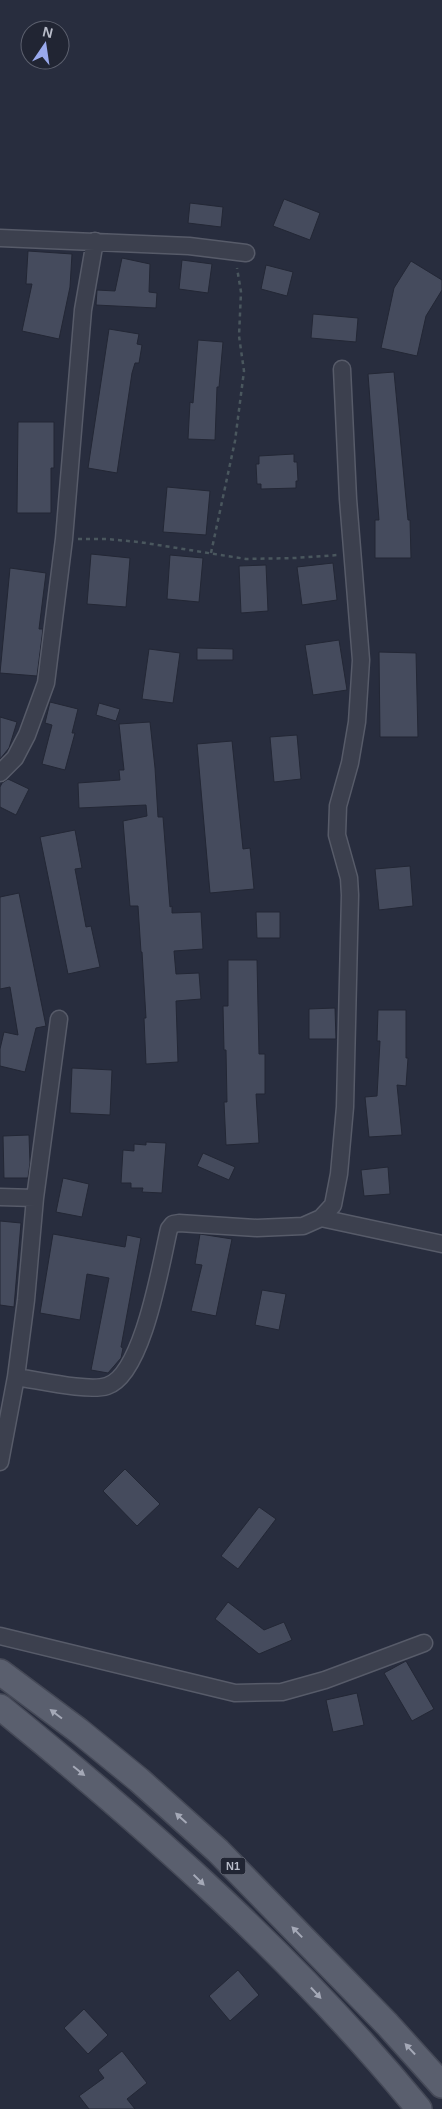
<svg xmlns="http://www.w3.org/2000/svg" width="442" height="2109" viewBox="0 0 442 2109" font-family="Arial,sans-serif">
	<rect width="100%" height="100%" fill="#282d3e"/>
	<path fill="#454b5d" stroke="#232735" d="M284 199 320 213 310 240 273 226Z
		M190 203 223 207 221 227 188 223Z
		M28 251 72 254 70 287 59 339 22 331 32 284H26Z
		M122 258 150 264 149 292 157 293 156 308 96 305 97 290 115 291Z
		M182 260 212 264 208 293 179 289Z
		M411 261 442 280V290L426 316 417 356 381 348 394 288Z
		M266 265 293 272 287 296 261 289Z
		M313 314 358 318 356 342 311 338Z
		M109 329 139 334 137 344 142 345 139 363H135L132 373 117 473 88 468Z
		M198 340 223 342 219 387H217L215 440 188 439 190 402 193 403Z
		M394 372 408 520H410L411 558H375V520H379L368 374Z
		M18 422H54V468H51V513H17Z
		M294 454V462H297L298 481H296V488L261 489V484H257L256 464H259V456Z
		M167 487 210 491 206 535 163 532Z
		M91 554 130 558 126 607 87 604Z
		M170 555 203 558 199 602 167 599Z
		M333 563 337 600 302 605 297 567Z
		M266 565 268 611 241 613 239 566Z
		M10 568 46 573 39 629H43L37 676 0 673Z
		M339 640 347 690 313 695 305 645Z
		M197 648 233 649V660H197Z
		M149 649 180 653 173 703 142 699Z
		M379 652 416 653 418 737H380Z
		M50 702 78 709 72 733H75L65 770 42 764 52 725 45 723Z
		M99 703 120 709 116 721 96 715Z
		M0 717 17 722 9 748 0 759Z
		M150 722 155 768 158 817H163L170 907 172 906V913L201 912 203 949 174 951 176 974 199 973 201 999 176 1001 178 1062 146 1064 144 1018H146L142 952H141L138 906H130L123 821 147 816 146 805 79 808 78 783 120 780 119 770H124L119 724Z
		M297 735 301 779 274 782 270 737Z
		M232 741 243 849 250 848 254 889 210 893 197 744Z
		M8 779 29 789 16 815 0 807V787L2 783Z
		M75 830 82 868 75 869 86 927 91 926 100 967 68 974 40 837Z
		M410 866 413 906 379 910 375 869Z
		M19 893 46 1026 36 1028 25 1072 0 1066V1049L4 1032 18 1035 10 987 0 989V897Z
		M256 912H280V938H257Z
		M228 960H257L259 1054H265V1094H256L259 1143 226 1145 224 1102H227L226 1050H224L223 1006H228Z
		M335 1008 336 1039H309V1009Z
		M378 1010H406V1058H408L406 1086 397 1085 402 1135 369 1137 365 1097 377 1096 380 1041H377Z
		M72 1068 112 1070 110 1115 70 1113Z
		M29 1135 30 1163 28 1178H4L3 1136Z
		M146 1142 166 1143 162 1193 142 1192 143 1188H131V1183H121L123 1150 134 1151V1144L146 1145Z
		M203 1153 235 1167 229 1180 197 1166Z
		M388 1167 390 1194 364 1196 361 1170Z
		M63 1178 89 1184 82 1217 56 1212Z
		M0 1221 21 1223 14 1307 0 1305Z
		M53 1234 125 1247 127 1235 141 1238 121 1347 123 1348 121 1358 108 1373 91 1370 109 1278 87 1274 80 1320 40 1313Z
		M200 1234 232 1239 216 1316 191 1311 202 1265 195 1264Z
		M262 1290 286 1294 279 1330 255 1325Z
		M125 1469 160 1504 137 1526 103 1491Z
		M259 1507 276 1519 238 1569 221 1556Z
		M228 1602 264 1630 284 1622 292 1640 259 1654 215 1619Z
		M406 1661 434 1709 412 1721 384 1673Z
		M357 1693 364 1725 333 1732 326 1700Z
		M238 1970 259 1995 230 2021 209 1996Z
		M84 2009 108 2035 88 2054 64 2028Z
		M122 2051 147 2083 127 2099 135 2109H89L79 2096 104 2078 98 2070Z"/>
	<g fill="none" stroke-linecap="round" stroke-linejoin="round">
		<g stroke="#575b69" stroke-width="19">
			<path id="minor" d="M0 238 189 246 246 253
				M0 773 15 758 27 735 46 683 64 539 83 310 95 241
				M0 1197 35 1198
				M321 1218 442 1244
				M16 1377C38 1380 88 1392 107 1386 143 1375 161 1263 169 1229L173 1224 179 1223 257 1228 303 1226 321 1218 333 1205 339 1174 345 1107 350 895 349 878 337 835 338 806 350 763 357 722 361 660 348 499 342 369
				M0 1462 16 1377 26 1300 35 1198 59 1019
				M0 1636 235 1693 282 1692 325 1680 424 1643"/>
		</g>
		<g stroke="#454957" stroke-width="28">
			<path id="primary" d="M0 1672 79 1731 139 1780 218 1851 387 2024 442 2085
				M0 1707C150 1829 296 1959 419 2109"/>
		</g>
		<path stroke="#4a575e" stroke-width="2.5" stroke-dasharray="4 4" stroke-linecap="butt" d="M78 539H107L139 542 246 559 295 558 338 555
			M211 553 235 441 244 371 239 336 241 292 237 268"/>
		<use href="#minor" stroke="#3c404e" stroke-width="16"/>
		<use href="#primary" stroke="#5a5f6e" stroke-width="25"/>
	</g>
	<defs><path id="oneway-solid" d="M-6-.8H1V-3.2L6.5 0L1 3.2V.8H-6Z" transform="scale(1.25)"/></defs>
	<g fill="#a5a9b7">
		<use href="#oneway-solid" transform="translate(56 1714) rotate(-143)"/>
		<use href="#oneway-solid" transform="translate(79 1771) rotate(39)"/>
		<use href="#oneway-solid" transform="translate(181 1818) rotate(-138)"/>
		<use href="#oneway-solid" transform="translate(199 1880) rotate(44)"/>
		<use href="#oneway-solid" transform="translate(297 1932) rotate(-134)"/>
		<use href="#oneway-solid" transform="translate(316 1993) rotate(47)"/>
		<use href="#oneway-solid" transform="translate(410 2049) rotate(-133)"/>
	</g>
	<g text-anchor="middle" stroke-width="4" stroke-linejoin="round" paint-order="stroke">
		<rect fill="#212533" stroke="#8b8f9c" stroke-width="1" x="220.5" y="1857.5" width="25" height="17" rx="4"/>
		<g font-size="11" font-weight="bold" fill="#b8bcc9">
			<text x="233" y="1870">N1</text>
		</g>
	</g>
	<g transform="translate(45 45) rotate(13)"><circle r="24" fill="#212533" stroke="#5d616f"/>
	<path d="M0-4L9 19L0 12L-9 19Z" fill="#99a9ed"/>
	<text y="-8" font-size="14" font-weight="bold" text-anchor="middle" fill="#b8bcc9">N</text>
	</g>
</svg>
